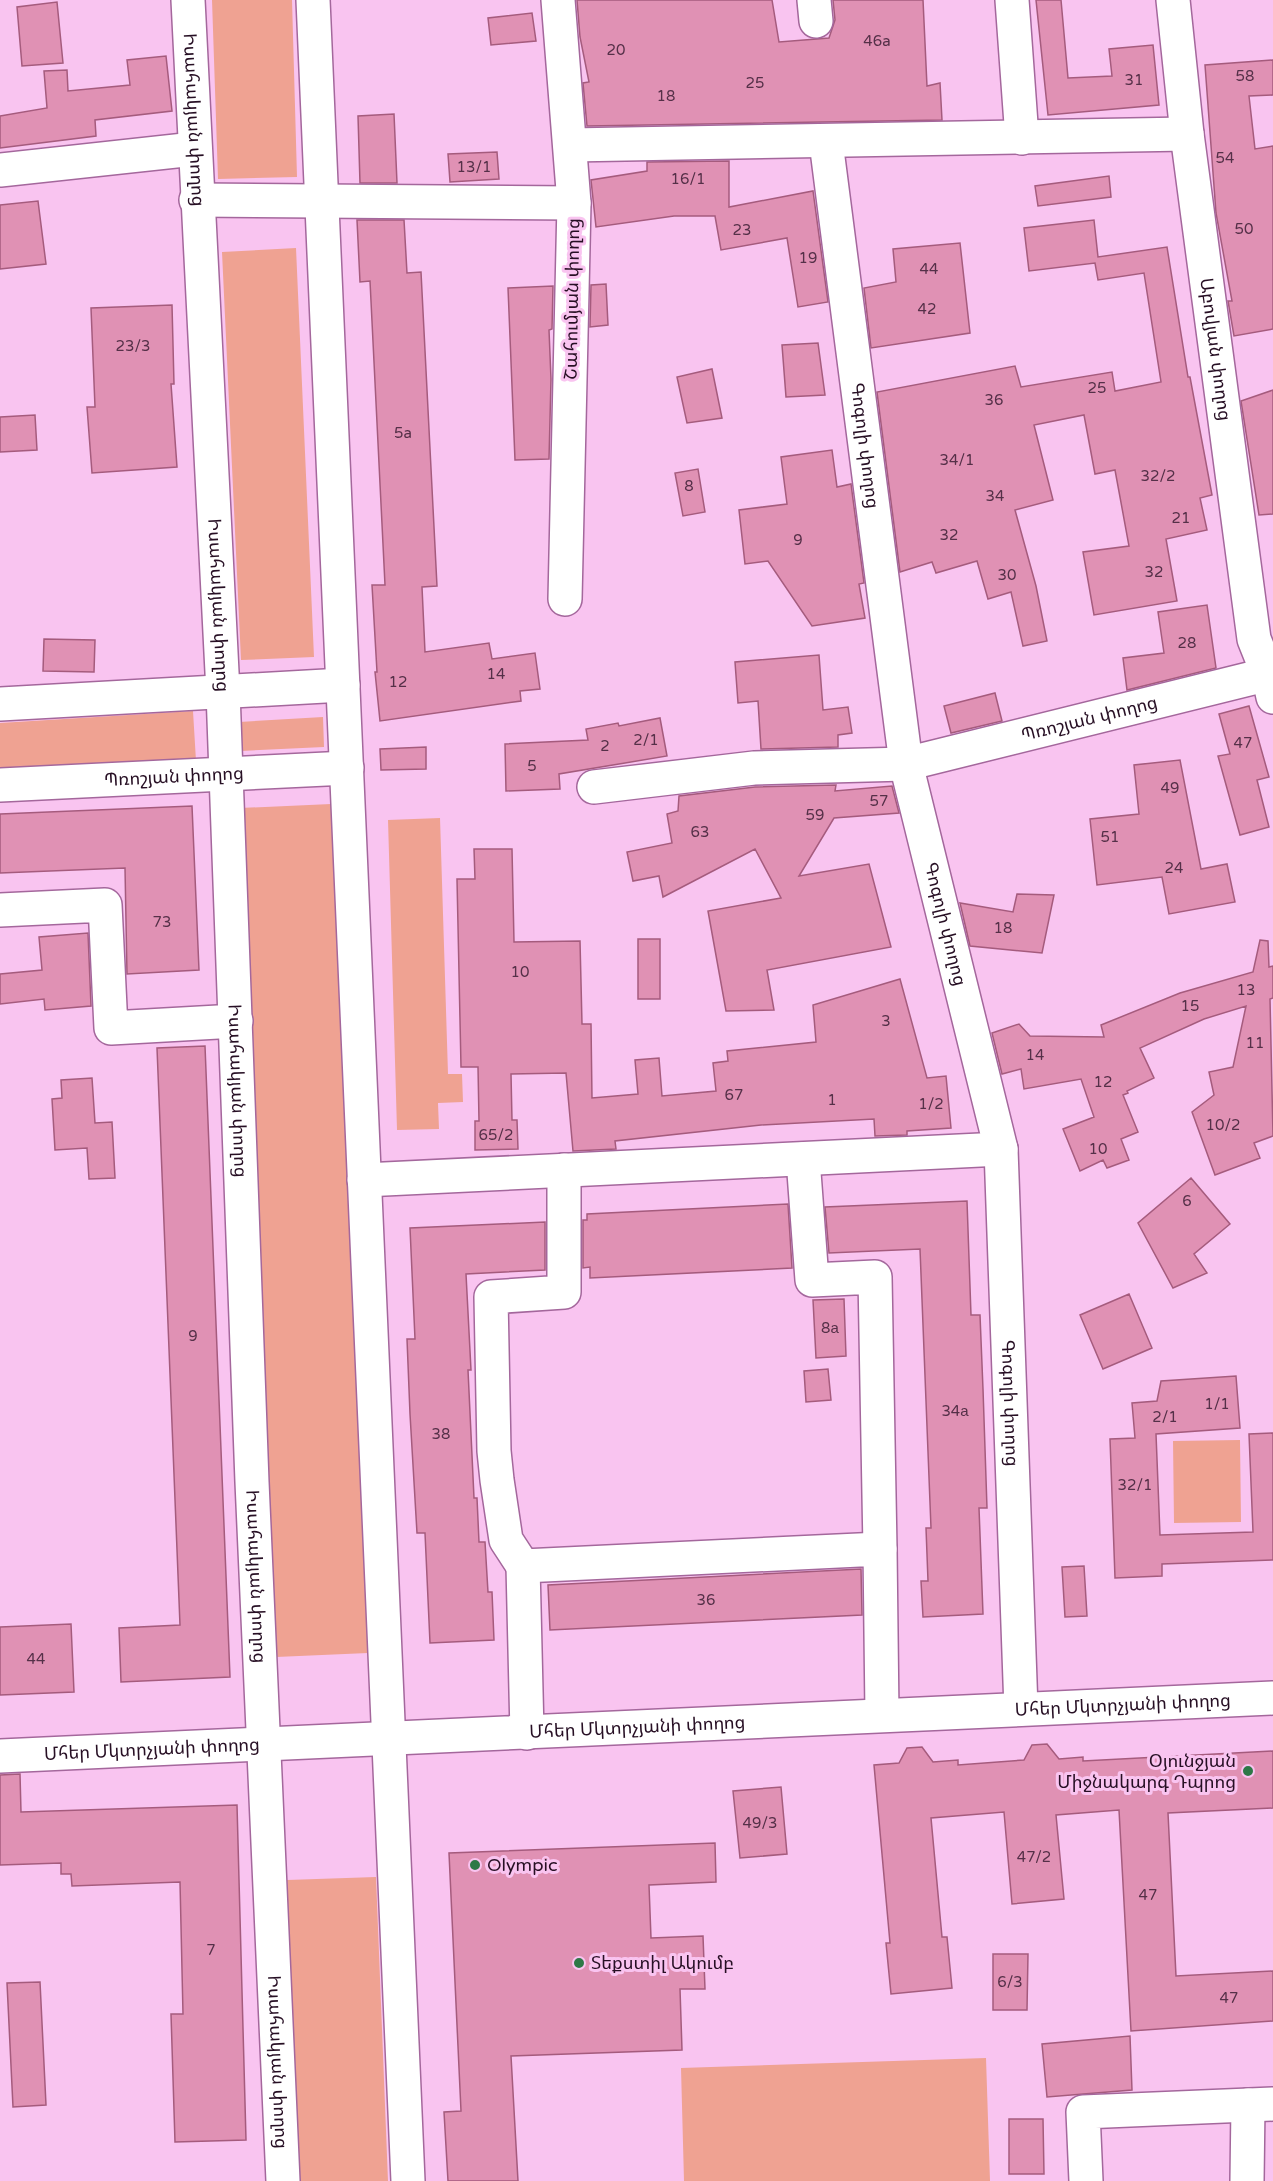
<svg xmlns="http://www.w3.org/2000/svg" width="1273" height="2181" viewBox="0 0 1273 2181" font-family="'Varela Round','Noto Sans Armenian',sans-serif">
	<rect width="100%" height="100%" fill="#f9c4f0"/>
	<path fill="#efa292" d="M212 0H292L297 177 218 179Z
		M296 248 314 657 241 660 222 252Z
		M193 711 196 761 0 773V723Z
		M323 717 324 747 241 751 239 722Z
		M331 804 368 1653 276 1657 240 808Z
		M440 818 448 1074H462L463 1102 438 1103 439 1129 397 1130 388 820Z
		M1240 1440 1241 1522 1174 1523 1173 1441Z
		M376 1877 388 2181H299L287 1880Z
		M986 2058 990 2181H684L681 2068Z"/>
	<path fill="#e091b4" stroke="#a55b7d" stroke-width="1.5" d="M577 0H772L779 42 829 38 835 20 833 0H923L927 86 940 83 942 120 587 126 583 83 589 82 580 37Z
		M1036 0H1061L1068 78 1112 76 1109 49 1153 45 1159 105 1048 115Z
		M57 2 63 63 22 66 17 7Z
		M532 13 536 41 491 45 488 18Z
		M166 56 172 111 95 120 96 136 0 148V116L47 108 44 71 67 70 68 91 130 85 127 60Z
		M1273 60V95L1249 96 1255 149 1273 146V329L1234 336 1228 301H1232L1216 213 1205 65Z
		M394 114 397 183H360L358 116Z
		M497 152 499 179 450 182 448 154Z
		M729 161V207L813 191 828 302 798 307 787 238 721 250 715 216H674L596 227 591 180 647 171V162Z
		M1109 176 1111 197 1038 206 1035 186Z
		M38 201 46 264 0 269V205Z
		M357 220H404L407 273 421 272 437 586 422 587 425 652 489 643 492 659 535 653 540 689 520 691 521 701 380 721 375 672H377L372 585H385L370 281 360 282Z
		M1094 220 1098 257 1167 247 1188 377H1190L1212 495 1200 498 1207 530 1166 539 1177 601 1094 615 1083 552 1129 546 1115 470 1095 474 1084 415 1034 425 1053 500 1015 510 1036 586 1047 641 1023 646 1011 592 988 599 977 561 936 573 932 562 900 572 877 392 1015 366 1021 387 1112 372 1115 391 1161 382 1144 273 1098 280 1095 263 1029 271 1024 228Z
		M960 243 970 333 871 348 864 288 896 282 893 249Z
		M606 284 608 325 590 327 591 285Z
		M553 286 552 329 549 330 551 379 549 459 515 460 508 288Z
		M172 305 174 384H171L177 467 92 473 87 407H95L91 308Z
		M818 343 825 395 786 397 782 345Z
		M712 369 722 418 687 423 677 377Z
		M1273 390V514L1259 515 1241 401Z
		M35 415 37 450 0 452V417Z
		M832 450 837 487 851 484 864 583 859 584 865 618 812 626 768 561 745 564 739 510 787 504 781 457Z
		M698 469 705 512 683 516 675 473Z
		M1207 605 1216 668 1127 690 1123 658 1164 653 1158 612Z
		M44 639 95 640 94 672 43 671Z
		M819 655 823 710 848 707 852 733 838 735V747L761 749 758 701 738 703 735 662Z
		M995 693 1002 721 951 733 944 706Z
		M1249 706 1269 777 1257 780 1269 827 1240 835 1218 756 1230 754 1219 714Z
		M660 718 667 756 559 774 560 789 506 791 505 744 588 740 586 729 618 723 619 726Z
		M426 747V769L381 770 380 749Z
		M1180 760 1201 869 1227 864 1235 902 1169 914 1162 877 1097 885 1090 819 1139 814 1134 765Z
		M836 785 835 791 892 786 899 813 834 818 799 876 869 864 891 947 767 970 774 1010 726 1011 708 911 781 898 755 849 663 897 659 876 633 881 627 852 672 843 667 814 678 811 679 796 755 787Z
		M192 806 199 970 127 974 125 868 0 873V814Z
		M474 849H512L514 942 580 941 582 1024H591L592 1098 638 1094 635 1060 659 1058 662 1096 716 1091 713 1063 728 1061 727 1051 816 1042 813 1005 900 979 927 1078 946 1076 951 1128 907 1131V1135L875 1136 874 1119 761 1125 615 1141 616 1149 573 1151 566 1073 511 1074 512 1120H517L518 1149 475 1150V1121H479L478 1067H461L457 879H475Z
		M1017 894 1054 895 1042 953 970 946 960 903 1013 912Z
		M88 933 91 1006 45 1010 44 999 0 1004V974L42 970 39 937Z
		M638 939H660V999H638Z
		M1260 940 1268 941 1269 967 1273 966V998L1270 999 1273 1136 1254 1143 1260 1158 1215 1175 1192 1112 1214 1095 1209 1072 1233 1067 1246 1006 1204 1019 1140 1048 1154 1078 1127 1091 1128 1093 1123 1095 1138 1132 1121 1139 1129 1160 1107 1168 1103 1160 1080 1171 1063 1129 1094 1117 1081 1079 1024 1089 1021 1069 1002 1074 992 1033 1019 1024 1030 1036 1104 1037 1101 1025 1180 993 1253 972Z
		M205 1046 230 1677 121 1682 119 1628 180 1625 157 1048Z
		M92 1078 95 1123 112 1122 115 1178 89 1179 87 1148 55 1150 52 1099 62 1098 61 1080Z
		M1191 1178 1230 1224 1194 1254 1207 1273 1173 1288 1138 1223Z
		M967 1201 971 1315H980L983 1389 987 1508H979L983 1614 923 1617 921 1581H928L926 1528H931L920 1249 829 1253 825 1207Z
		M788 1204 792 1268 590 1278V1267L583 1268V1220H587V1214Z
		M545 1222V1270L466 1274 471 1370H468L474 1498H477L479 1542H485L488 1592H492L494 1640 430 1643 425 1533H417L410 1414 407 1339H415L410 1228Z
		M1129 1294 1152 1348 1103 1369 1080 1315Z
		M844 1299 846 1356 816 1358 813 1300Z
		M828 1369 831 1400 806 1402 804 1371Z
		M1236 1376 1240 1428 1156 1434 1160 1535 1253 1532 1249 1434 1273 1433V1560L1162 1564V1576L1115 1578 1110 1439 1135 1438 1132 1403 1157 1401 1161 1381Z
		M1084 1566 1087 1616 1065 1617 1062 1567Z
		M861 1569 862 1615 550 1630 548 1585Z
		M71 1624 74 1692 0 1695V1627Z
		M1047 1744 1059 1759 1083 1757V1761L1273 1751V1808L1168 1813 1176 1976 1273 1971V2021L1131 2031 1119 1810 1056 1815 1064 1899 1012 1904 1004 1812 931 1818 942 1937H947L952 1988 891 1994 886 1943H890L874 1765 899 1763 907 1748 922 1747 933 1762 958 1760V1765L1024 1760 1032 1745Z
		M20 1774 21 1812 237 1805 246 2140 175 2142 171 2014H183L180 1882 72 1886 71 1874H61V1863L0 1865V1775Z
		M781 1787 787 1854 740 1858 733 1791Z
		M715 1843 716 1882 649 1885 651 1938 703 1936 705 1989H680L682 2050 511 2056 518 2181H448L444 2112 461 2111 449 1853Z
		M993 1954H1028L1027 2010H993Z
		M40 1982 46 2105 13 2107 7 1983Z
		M1130 2036 1132 2090 1047 2097 1042 2044Z
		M1009 2119H1043L1044 2174H1009Z"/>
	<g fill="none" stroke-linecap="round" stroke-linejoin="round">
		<g stroke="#a4679c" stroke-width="36">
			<g id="street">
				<path d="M558 0 574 203 565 599"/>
				<path d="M814 0 816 21"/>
				<path d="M1012 0 1022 138"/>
				<path id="s1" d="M1173 0 1187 134 1254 639 1268 674 1273 697"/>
				<path id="s2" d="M826 142 906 764 1001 1149 1021 1709"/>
				<path d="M570 145 1187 134"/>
				<path d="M0 170 194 149"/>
				<path d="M196 200 574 203"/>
				<path d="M0 704 343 685"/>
				<path id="s3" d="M0 785 347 768"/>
				<path id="s4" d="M594 787 754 768 906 764 1273 673"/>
				<path d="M0 910 105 905 111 1028 236 1021"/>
				<path d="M803 1159 812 1280 875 1277 880 1549"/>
				<path d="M364 1180 1001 1149"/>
				<path d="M523 1566 506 1540 497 1480 494 1451 491 1297 564 1292V1170"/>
				<path d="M527 1733 523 1566 880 1549 882 1715"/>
				<path id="s5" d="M0 1756 1273 1698"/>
				<path d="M1086 2181 1083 2112 1273 2104"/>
				<path d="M1247 2181 1248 2105"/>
			</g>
		</g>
		<g stroke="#a4679c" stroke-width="36">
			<g id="secondary">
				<path id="s6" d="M188 0 223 692 252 1482 283 2181"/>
				<path d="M313 0 408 2181"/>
			</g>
		</g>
		<use href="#street" stroke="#fff" stroke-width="33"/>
		<use href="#secondary" stroke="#fff" stroke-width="33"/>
	</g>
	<g fill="#2e7847" stroke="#f9c4f0" stroke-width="2">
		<circle cx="1248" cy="1771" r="6"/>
		<circle cx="475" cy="1865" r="6"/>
		<circle cx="579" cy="1963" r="6"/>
	</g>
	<g text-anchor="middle" stroke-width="6" stroke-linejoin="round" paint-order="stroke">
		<g font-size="15" fill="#553048">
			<text x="877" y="46">46a</text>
			<text x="616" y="55">20</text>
			<text x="1245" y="81">58</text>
			<text x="1134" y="85">31</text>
			<text x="755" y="88">25</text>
			<text x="666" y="101">18</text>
			<text x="1225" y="163">54</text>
			<text x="474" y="172">13/1</text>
			<text x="688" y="184">16/1</text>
			<text x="1244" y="234">50</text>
			<text x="742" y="235">23</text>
			<text x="808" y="263">19</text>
			<text x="929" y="274">44</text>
			<text x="927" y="314">42</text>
			<text x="133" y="351">23/3</text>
			<text x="1097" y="393">25</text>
			<text x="994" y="405">36</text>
			<text x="403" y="438">5a</text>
			<text x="957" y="465">34/1</text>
			<text x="1158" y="481">32/2</text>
			<text x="689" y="491">8</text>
			<text x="995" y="501">34</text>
			<text x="1181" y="523">21</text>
			<text x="949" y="540">32</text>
			<text x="798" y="545">9</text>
			<text x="1154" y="577">32</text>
			<text x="1007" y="580">30</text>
			<text x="1187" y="648">28</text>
			<text x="496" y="679">14</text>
			<text x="398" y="687">12</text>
			<text x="646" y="745">2/1</text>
			<text x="1243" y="748">47</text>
			<text x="605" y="751">2</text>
			<text x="532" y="771">5</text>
			<text x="1170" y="793">49</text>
			<text x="879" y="806">57</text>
			<text x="815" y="820">59</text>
			<text x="700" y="837">63</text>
			<text x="1110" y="842">51</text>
			<text x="1174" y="873">24</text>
			<text x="162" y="927">73</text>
			<text x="1003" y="933">18</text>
			<text x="520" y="977">10</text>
			<text x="1246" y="995">13</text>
			<text x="1190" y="1011">15</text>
			<text x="886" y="1026">3</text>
			<text x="1255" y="1048">11</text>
			<text x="1035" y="1060">14</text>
			<text x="1103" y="1087">12</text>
			<text x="734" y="1100">67</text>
			<text x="832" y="1105">1</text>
			<text x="931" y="1109">1/2</text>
			<text x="1223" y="1130">10/2</text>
			<text x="496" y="1140">65/2</text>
			<text x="1098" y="1154">10</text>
			<text x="1187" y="1206">6</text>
			<text x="830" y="1333">8а</text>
			<text x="193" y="1341">9</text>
			<text x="1217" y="1409">1/1</text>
			<text x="955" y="1416">34а</text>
			<text x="1165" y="1422">2/1</text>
			<text x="441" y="1439">38</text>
			<text x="1135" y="1490">32/1</text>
			<text x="706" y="1605">36</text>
			<text x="36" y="1664">44</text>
			<text x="760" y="1828">49/3</text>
			<text x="1034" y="1862">47/2</text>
			<text x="1148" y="1900">47</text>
			<text x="211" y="1955">7</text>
			<text x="1010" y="1987">6/3</text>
			<text x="1229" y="2003">47</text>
		</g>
		<g font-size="18" fill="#270f24" stroke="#f9c4f0">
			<text dy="6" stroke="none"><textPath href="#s6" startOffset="120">Իսահակյան փողոց</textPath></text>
			<text transform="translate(572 299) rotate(-89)" y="6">Շահումյան փողոց</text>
			<text dy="6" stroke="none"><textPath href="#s1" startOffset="352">Աբովյան փողոց</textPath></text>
			<text dy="6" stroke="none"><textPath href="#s2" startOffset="306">Գոգոլի փողոց</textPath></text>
			<text dy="6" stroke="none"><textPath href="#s6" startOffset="606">Իսահակյան փողոց</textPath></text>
			<text dy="6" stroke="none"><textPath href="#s4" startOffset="502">Պռոշյան փողոց</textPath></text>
			<text dy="6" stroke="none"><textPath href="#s3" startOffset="174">Պռոշյան փողոց</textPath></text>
			<text dy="6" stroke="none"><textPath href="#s2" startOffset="792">Գոգոլի փողոց</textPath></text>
			<text dy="6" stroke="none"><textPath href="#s6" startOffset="1092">Իսահակյան փողոց</textPath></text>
			<text dy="6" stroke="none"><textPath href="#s2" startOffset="1278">Գոգոլի փողոց</textPath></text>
			<text dy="6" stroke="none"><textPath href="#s6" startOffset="1578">Իսահակյան փողոց</textPath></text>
			<text dy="6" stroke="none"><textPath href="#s5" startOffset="1124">Մհեր Մկտրչյանի փողոց</textPath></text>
			<text dy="6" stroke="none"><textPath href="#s5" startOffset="638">Մհեր Մկտրչյանի փողոց</textPath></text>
			<text dy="6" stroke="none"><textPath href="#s5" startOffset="152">Մհեր Մկտրչյանի փողոց</textPath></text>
			<text dy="6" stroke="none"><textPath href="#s6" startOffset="2064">Իսահակյան փողոց</textPath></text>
		</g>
		<g font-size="18" fill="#270f24" stroke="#f9c4f0" text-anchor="start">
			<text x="1236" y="1767" text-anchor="end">Օյունջյան<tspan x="1236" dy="21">Միջնակարգ Դպրոց</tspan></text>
			<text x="487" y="1871">Olympic</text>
			<text x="591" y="1969">Տեքստիլ Ակումբ</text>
		</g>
	</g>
</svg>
